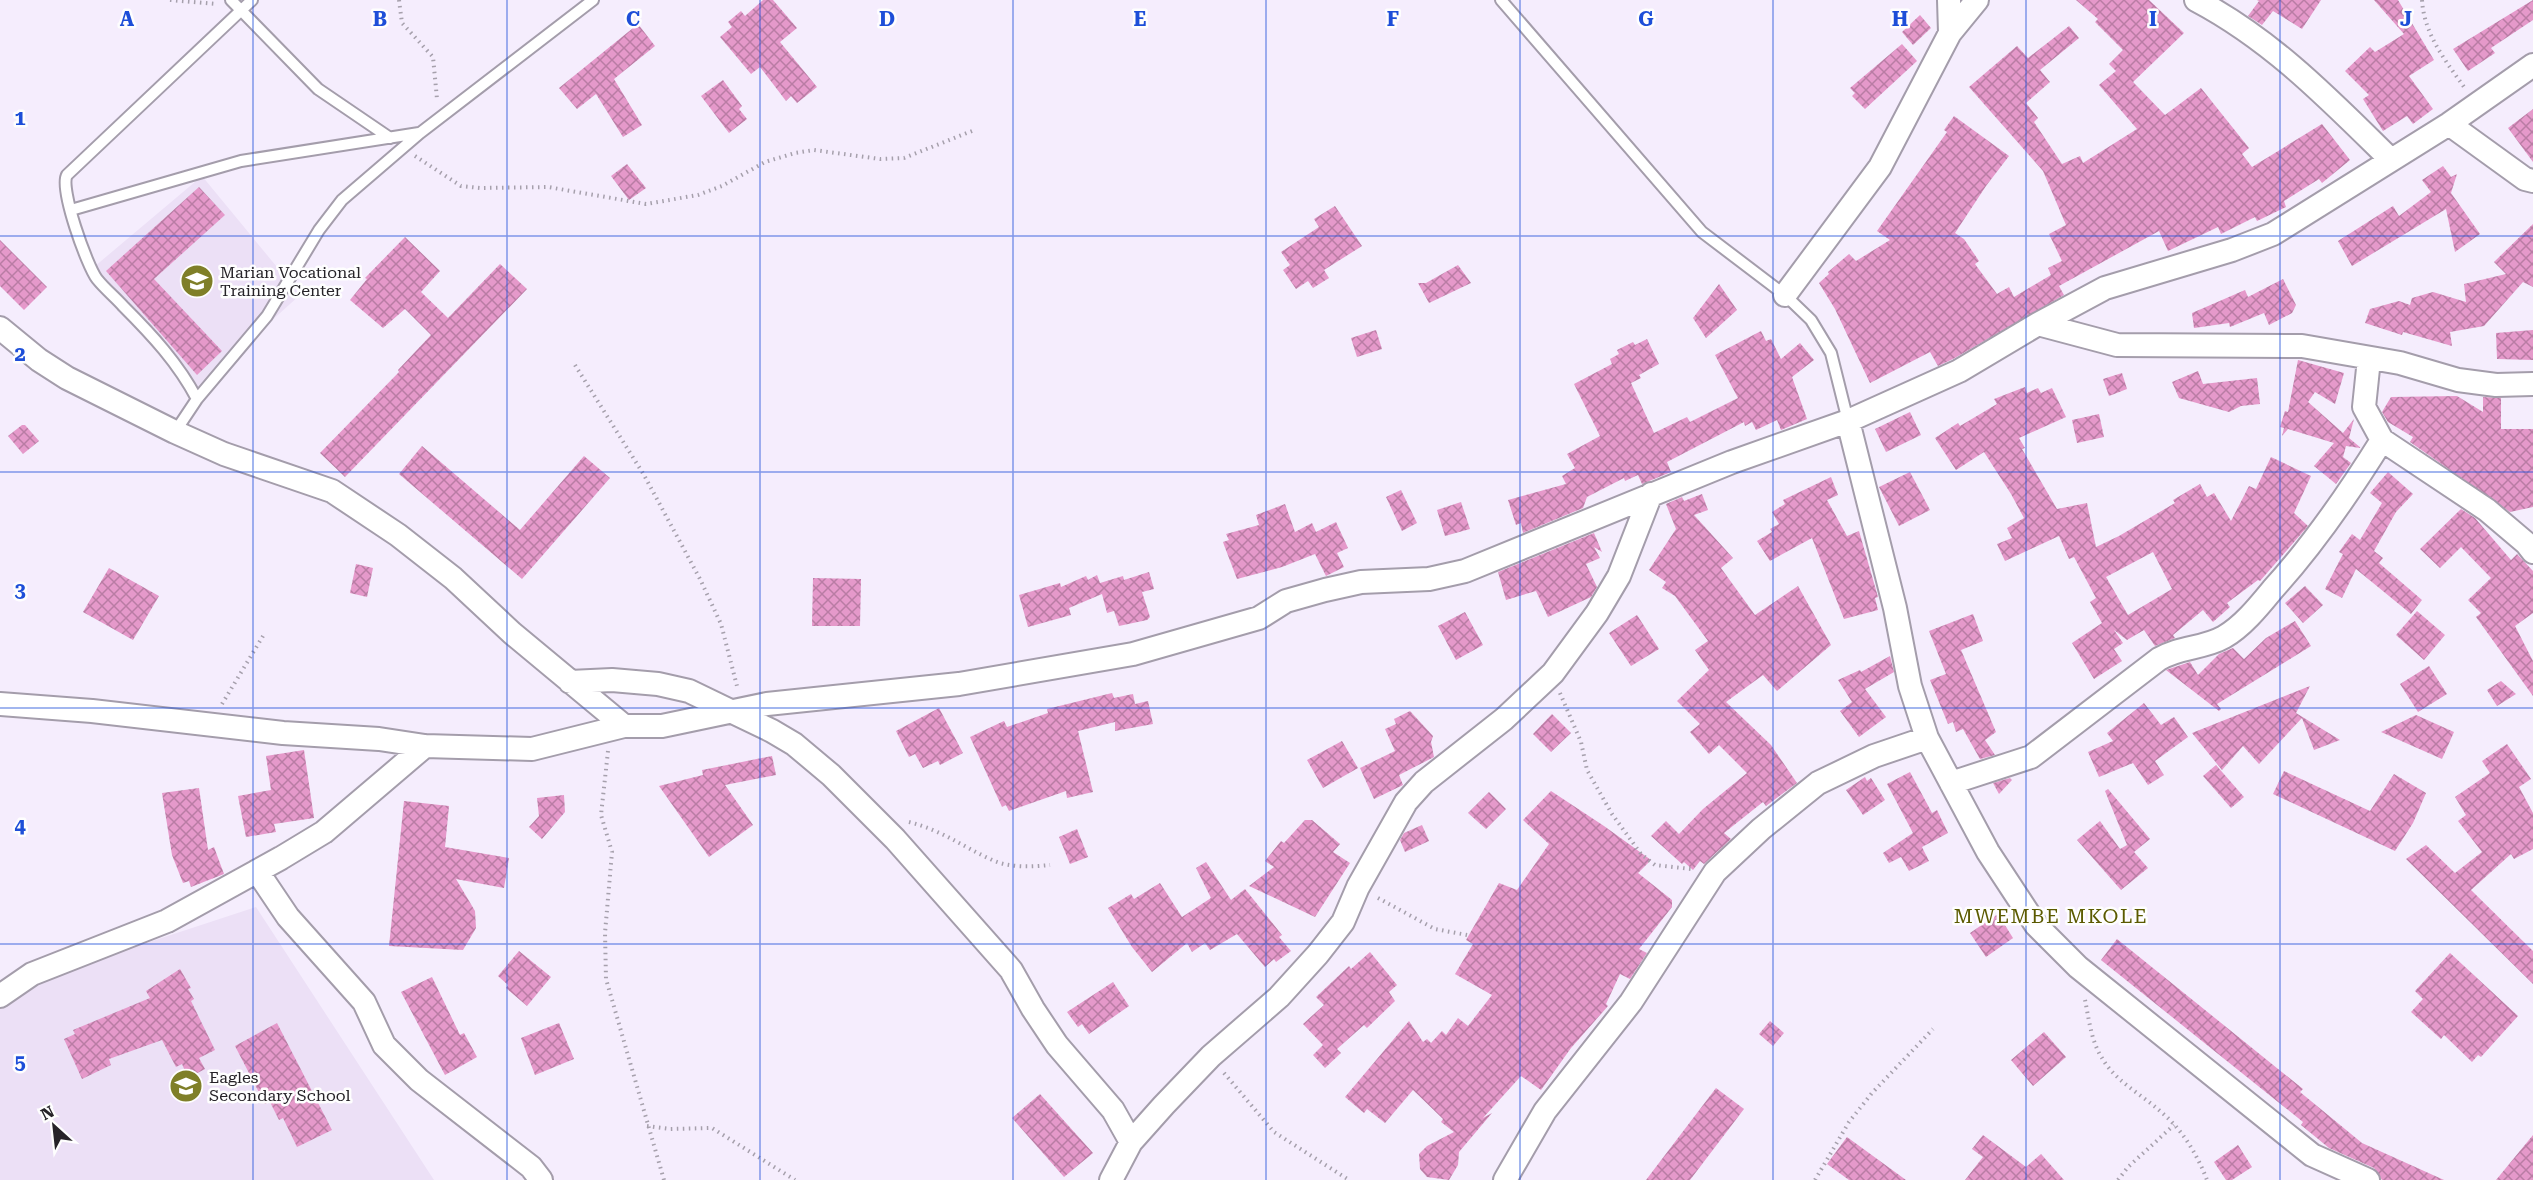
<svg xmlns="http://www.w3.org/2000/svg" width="2533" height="1180" viewBox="0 0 2533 1180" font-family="'Roboto Serif',serif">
	<defs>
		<pattern id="building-cross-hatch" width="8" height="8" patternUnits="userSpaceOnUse" patternTransform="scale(1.5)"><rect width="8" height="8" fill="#e599ca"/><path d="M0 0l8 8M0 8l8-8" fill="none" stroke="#b97ca4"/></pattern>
	</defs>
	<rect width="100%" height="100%" fill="#f5edfd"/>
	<path fill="#ece0f6" d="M202 176 300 295 198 387 94 267Z
		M256 907 434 1180H0V991Z"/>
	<path fill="url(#building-cross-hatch)" fill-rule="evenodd" d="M763 0H773L797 28 780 42 817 87 797 103 791 96 786 101 760 67 751 74 720 37 732 27 728 22 741 11 745 16Z
		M2076 0H2149L2184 33 2133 82 2165 115 2201 88 2249 148 2242 154 2252 167 2322 124 2350 160 2322 183 2319 179 2284 201 2286 207 2257 221 2255 217 2221 234 2218 227 2168 251 2159 231 2059 286 2064 295 1953 359 1938 366 1930 352 1870 383 1835 309 1819 283 1829 274 1828 272 1849 254 1856 261 1890 240 1877 231 1947 132 1944 130 1954 116 2009 156 1986 186 1955 233 1964 239 1979 261 1975 264 1997 294 2009 287 2014 297 2051 275 2048 268 2062 261 2049 234 2066 225 2043 171 1969 87 2017 46 2028 58 2069 26 2079 38 2040 70 2050 82 2026 103 2038 118 2034 122 2062 164 2080 156 2083 163 2137 129 2099 85 2116 71 2109 64 2123 50 2095 22 2098 19Z
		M2257 0H2321L2302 29 2273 11 2262 25 2248 16 2259 1Z
		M2374 0H2398L2434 60 2409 76 2433 109 2413 124 2407 116 2383 131 2363 99 2369 95 2345 71 2370 47 2375 52 2404 34Z
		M2533 0V20L2491 48 2495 53 2468 71 2453 49Z
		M1920 15 1931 28 1913 45 1902 32Z
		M638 24 655 46 614 79 642 125 623 137 596 94 577 109 559 88Z
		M1902 44 1917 61 1865 109 1852 96 1855 93 1850 88Z
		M723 80 742 106 739 109 747 119 729 133 701 96Z
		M2533 109V162L2508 128Z
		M627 164 646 188 629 200 611 176Z
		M2443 166 2451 177 2457 174 2451 193 2480 234 2455 252 2446 209 2352 266 2338 241 2393 206 2399 216 2431 192 2422 180Z
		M199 187 225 215 154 279 222 351 197 375 106 271Z
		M1335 206 1362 246 1324 270 1329 278 1313 288 1308 281 1296 289 1283 270 1290 265 1281 252 1319 227 1314 219Z
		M2533 224V287L2523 282 2484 326 2450 332 2452 346 2403 332 2402 335 2365 323 2370 309 2399 301 2410 305 2412 298 2433 292 2466 302 2464 284 2506 274 2494 262Z
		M405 237 440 271 421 292 448 318 500 264 527 289 345 477 320 453 399 372 398 370 431 335 405 309 383 328 350 300 367 279 365 278Z
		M0 240 47 287 24 310 0 286Z
		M1458 265 1471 283 1429 303 1418 283H1426Z
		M2283 279 2296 305 2292 313 2269 325 2264 313 2230 327 2229 323 2194 328 2192 313 2245 290 2248 297Z
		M1719 284 1737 310 1706 338 1693 318Z
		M1376 330 1382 349 1357 357 1351 338Z
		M2533 330V360L2497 359 2496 333Z
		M1761 331 1766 341 1771 339 1781 359 1800 343 1814 360 1792 377 1807 419 1781 430 1777 420 1756 430 1752 422 1745 426 1744 422 1667 462 1671 472 1642 484 1638 475 1625 481 1624 478 1587 497 1583 508 1523 533 1521 523 1516 525 1508 500 1566 484 1562 476 1575 468 1567 454 1600 436 1574 384 1612 364 1610 359 1619 354 1617 350 1633 342 1635 345 1647 339 1659 364 1639 375 1641 378 1631 383 1654 433 1687 417 1690 422 1738 398 1715 355Z
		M2298 360 2344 373 2335 404 2315 392 2308 402 2343 433 2354 419 2349 438 2361 448 2346 446 2343 457 2351 463 2336 484 2314 466 2334 443 2288 429 2282 436 2284 428 2280 427 2285 411 2288 412Z
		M2198 371 2203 384 2257 378 2260 404 2241 406 2229 412 2179 398 2172 382Z
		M2122 373 2127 389 2109 396 2103 379Z
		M2025 387 2027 393 2038 388 2041 393 2052 388 2066 417 2019 438 2025 448 2022 449 2057 509 2087 503 2096 547 2119 536 2175 503 2173 500 2200 484 2207 497 2214 493 2231 521 2249 486 2256 489 2271 457 2311 476 2294 513 2308 526 2260 581 2258 580 2227 603 2230 607 2213 622 2203 610 2173 635 2175 638 2155 646 2144 630 2127 640 2114 630 2123 643 2114 649 2122 661 2094 679 2072 643 2102 623 2090 602 2096 598 2074 557 2069 559 2059 536 2005 561 1997 544 2012 538 2007 528 2024 518 2011 494 1984 452 1956 470 1935 438 1958 423 1960 426 1997 404 1994 399ZM2153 552 2172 589 2128 615 2106 577Z
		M2457 396 2483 412V397L2501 398V429H2533V507L2510 512 2410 442 2413 437 2388 422 2382 412 2391 397Z
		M1910 412 1921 435 1886 452 1875 429Z
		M2099 414 2104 437 2077 443 2072 420Z
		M22 425H25L39 441 23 454 8 436Z
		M422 446 520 530 584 456 610 478 522 579 399 474Z
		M1910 472 1930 510 1899 526 1879 487Z
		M2388 472 2413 494 2396 512 2374 551 2383 558 2379 563 2422 600 2411 614 2356 569 2342 598 2325 589 2343 554 2339 552 2352 534 2360 540 2382 503 2370 493Z
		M1831 477 1838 495 1827 500 1847 536 1859 531 1878 597 1875 598 1878 610 1844 619 1812 538 1770 561 1757 541 1772 532 1770 529 1779 524 1772 512 1785 504 1783 500Z
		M1401 490 1417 523 1402 531 1386 497Z
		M1702 494 1708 510 1694 515 1733 558 1721 568 1755 615 1798 586 1831 645 1777 691 1763 675 1726 702 1771 745 1797 783 1766 806 1763 802 1724 833 1731 839 1704 864 1700 861 1693 870 1684 862 1682 864 1651 836 1666 821 1679 834 1703 809 1747 773 1719 745 1709 754 1690 732 1700 724 1677 701 1709 670 1695 650 1708 641 1675 596 1662 588 1666 582 1649 570 1676 529 1666 504 1682 497 1684 501Z
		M1461 502 1470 529 1445 536 1437 510Z
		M1285 504 1295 532 1312 523 1316 532 1336 522 1348 548 1337 553 1344 567 1326 576 1315 554 1282 567 1237 579 1224 545 1223 542 1229 540 1226 534 1259 525 1256 515Z
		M2461 509 2475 518 2511 560 2517 554 2533 571V613L2515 626 2533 661V696L2476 617 2481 613 2468 600 2491 578 2461 547 2440 568 2420 549Z
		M1594 533 1602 552 1594 547 1600 558 1586 564 1597 587 1591 597 1548 617 1536 591 1506 600 1498 572Z
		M356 564 373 568 367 597 350 593Z
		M109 568 159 596 133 640 83 612Z
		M1149 572 1154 589 1142 592 1150 617 1147 620 1119 626 1114 611 1107 613 1102 594 1069 608 1071 615 1028 627 1019 595 1060 583 1061 587 1086 576 1088 580 1097 575 1100 583 1123 576 1124 580Z
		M813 578 861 579 860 626H812Z
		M2305 586 2323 605 2303 623 2285 603Z
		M2417 611 2445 635 2424 660 2396 635Z
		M1465 612 1483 645 1456 660 1438 626Z
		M1973 614 1983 641 1961 650 1996 732 1985 740 1995 755 1980 759 1963 729 1956 732 1953 722 1948 724 1930 680 1946 674 1929 631Z
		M1637 615 1659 649 1631 666 1609 633Z
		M2295 621 2311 646 2217 704 2221 709 2219 711 2166 670 2190 662 2198 675 2219 654 2233 648 2244 659 2266 638Z
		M1890 656 1894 672 1865 689 1886 717 1859 737 1840 711 1852 702 1838 680 1860 670 1861 672Z
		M2429 666 2447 694 2418 712 2400 684Z
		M2501 681 2516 694 2497 706 2487 690Z
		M2310 686 2296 713 2340 740 2314 750 2302 718 2259 764 2243 746 2222 770 2192 733Z
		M1112 693 1114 698 1133 694 1135 704 1148 701 1153 724 1115 731V722L1078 731 1093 792 1067 798 1066 791 1009 811 1006 805 1002 807 970 737 1004 721 1007 727 1048 713 1047 709Z
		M2144 703 2161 725 2174 717 2188 737 2155 761 2164 775 2148 785 2133 763 2099 777 2088 752 2113 741 2107 733Z
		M939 708 963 753 940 765 938 761 923 768 915 754 909 757 896 731Z
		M1410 711 1433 736 1431 742 1434 757 1399 775 1403 785 1374 799 1360 768 1395 751 1385 729 1396 724 1394 719Z
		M1552 714 1571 733 1551 752 1533 734Z
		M2416 715 2454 732 2442 759 2381 732Z
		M1342 741 1358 768 1323 788 1307 760Z
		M2507 744 2531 779 2519 787 2533 813V849L2514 859 2511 854 2471 890 2533 951V984L2406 859 2426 845 2455 873 2482 852 2458 821 2466 815 2455 797 2490 773 2482 761Z
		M304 750 314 818 274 824 276 832 246 837 238 796 271 790 266 756Z
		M772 756 776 775 725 785 753 825 709 857 659 786 703 775 702 770Z
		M2216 765 2244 797 2231 808 2203 776Z
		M2284 771 2370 811 2394 774 2426 793 2413 823 2395 851 2273 794Z
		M1910 772 1932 813 1937 810 1948 833 1922 847 1929 861 1909 871 1901 857 1889 863 1883 853 1913 833 1887 784Z
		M1865 777 1867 781 1871 778 1885 800 1863 815 1846 790Z
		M2010 778 2012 780 1999 794 1993 783Z
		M199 788 208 850 214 847 224 874 191 887 189 881 183 883 172 855 162 793Z
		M2108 789 2150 839 2134 852 2148 868 2121 890 2077 840 2100 821 2120 849 2127 845 2105 791Z
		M1551 791 1604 826 1651 860 1638 873 1672 900V907L1639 949 1647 953 1630 979 1620 974 1606 1004 1608 1006 1571 1048 1541 1090 1521 1076 1483 1118 1492 1113 1459 1152 1458 1165 1449 1180 1427 1177 1420 1169 1419 1154 1427 1146 1454 1132 1441 1122 1443 1119 1413 1090 1385 1123 1367 1109 1364 1113 1345 1097 1409 1021 1423 1042 1427 1039 1431 1043 1442 1031 1446 1035 1458 1018 1468 1026 1492 995 1455 974 1473 944 1466 940 1499 883 1517 890 1549 844 1523 820Z
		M1489 792 1506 809 1486 829 1468 813Z
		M564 795 565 812 542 839 529 827 539 816 537 798Z
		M404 801 449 806 445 847 509 858 504 888 456 879 475 911 476 928 463 950 389 946Z
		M1305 820H1312L1340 844 1333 852 1350 863 1315 917 1249 886 1274 867 1265 861 1281 841 1284 843Z
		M1422 825 1429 841 1405 852 1400 840 1404 833Z
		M1077 829 1088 857 1070 864 1059 837Z
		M1206 862 1231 900 1245 889 1282 935 1279 937 1291 951 1276 962 1274 959 1265 967 1237 934 1210 950 1205 943 1192 952 1187 943 1152 972 1132 947 1108 908 1131 894 1134 899 1160 883 1182 917 1211 898 1196 868Z
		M1998 914 2013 938 1986 957 1970 933Z
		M2117 939 2303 1089 2300 1092 2362 1143 2444 1180H2382L2374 1168 2329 1148 2301 1125 2303 1122 2101 960Z
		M519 951 551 977 527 1006 506 988 508 985 498 976Z
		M1370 952 1397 985 1389 992 1395 1001 1367 1028 1364 1025 1337 1049 1341 1053 1325 1068 1313 1055 1323 1045 1303 1024 1324 1005 1316 997 1349 966 1351 969Z
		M2450 953 2518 1016 2481 1057 2478 1055 2472 1062 2444 1035 2441 1039 2411 1012 2423 999 2415 991Z
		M180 969 191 988 188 989 194 999 191 1001 215 1050 199 1058 205 1069 188 1078 182 1064 176 1067 162 1040 109 1059 111 1065 82 1079 64 1039 75 1034 73 1030 150 998 146 991Z
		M432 977 460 1035 464 1033 477 1057 445 1075 401 992Z
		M1113 982 1129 1006 1089 1034 1082 1024 1078 1027 1067 1012Z
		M1770 1021 1784 1033 1773 1046 1759 1034Z
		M277 1023 332 1130 297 1147 283 1118 279 1120 270 1102 265 1104 235 1046Z
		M559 1023 574 1059 535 1075 521 1038Z
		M2044 1032 2066 1057 2033 1086 2011 1060Z
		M1716 1088 1744 1109 1690 1180H1646Z
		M1040 1094 1093 1153 1064 1177 1012 1118Z
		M1983 1135 2026 1167 2041 1154 2064 1180H1965L1983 1157 1972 1149Z
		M2533 1135V1180H2496Z
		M1847 1137 1906 1180H1849L1827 1164Z
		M2238 1145 2252 1167 2232 1180H2226L2214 1162Z"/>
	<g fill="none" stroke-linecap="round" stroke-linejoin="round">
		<g stroke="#a49dab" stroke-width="14">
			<path id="service" d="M231 0 318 89 390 138
				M1501 0 1702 232 1785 295 1811 320 1831 353 1848 421
				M71 210 241 161 419 133
				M197 399C178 363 152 335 123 306 115 297 105 289 97 279 87 266 59 188 67 175L252 0
				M175 432 197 399 267 316 319 230 342 200 420 133 593 0"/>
		</g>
		<g stroke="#a49dab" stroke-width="26">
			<path id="minor" d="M1949 0 1950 33
				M2196 0C2272 40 2329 99 2390 159
				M2449 124 2525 179 2533 181
				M1785 295 1880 167 1950 33 1977 0
				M2038 324 2117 345 2302 346 2400 363 2458 380 2496 385 2533 384
				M0 328 39 360 67 378 175 432 224 454 332 491 398 535 453 578 512 633 624 726
				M2369 359 2364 407 2382 440 2487 510 2526 543 2533 552
				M1848 421 1895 608 1910 686 1927 738 1988 852 2036 925 2078 967 2312 1155 2368 1180
				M570 682 612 680 658 684 689 691 772 731 794 744 831 775 895 839 1011 970 1033 1009 1057 1045 1113 1110 1131 1142
				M0 704 92 711 283 733 379 739 425 746 532 749 624 726H662L767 704 959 684 1133 654 1259 618 1286 601 1325 590 1361 582 1429 579 1465 571 1732 462 1848 421 1959 371 2038 324 2105 288 2232 250 2273 234 2449 124 2533 65
				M1951 783 2031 757 2159 659C2181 646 2203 649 2224 637 2243 626 2259 606 2273 589 2315 543 2349 493 2382 440
				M257 871 288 917 364 1002 384 1045 419 1080 531 1167 541 1180
				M0 996 32 974 167 921 281 858 324 832 425 746
				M1111 1180 1131 1142 1164 1105 1211 1056 1279 997 1318 954 1343 922 1358 887 1406 802 1424 782 1504 719 1553 673 1597 613 1619 576 1651 494
				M1505 1180 1545 1111 1631 1002 1715 872 1761 829 1818 783 1874 756 1927 738"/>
		</g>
		<path stroke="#a6a0ac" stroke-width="4" stroke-dasharray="1.5 4.5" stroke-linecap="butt" d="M170 0 217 4
			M399 0 402 23 433 57 437 99
			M2422 0C2424 34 2445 60 2464 87
			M415 156 461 186 480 188 548 187 646 204 698 195 722 186 765 162 795 153 814 150 880 159 904 158 972 131
			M575 365 644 475 700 579 721 624 738 690
			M1560 693 1581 742 1587 770 1612 814 1641 854 1655 865 1691 869
			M222 704 263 636
			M608 751 601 815 612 852 605 933 606 979 664 1180
			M909 822C941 830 962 846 990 859 1007 868 1031 867 1050 865
			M1378 898 1435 929 1467 935
			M2085 1000C2089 1019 2091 1041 2102 1058 2115 1081 2141 1094 2160 1111 2182 1129 2197 1154 2207 1180
			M1224 1073 1274 1132 1349 1180
			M647 1126 670 1129 712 1128 795 1180
			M1815 1180 1849 1122 1872 1093 1933 1029
			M2118 1180 2128 1167 2174 1125"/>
		<use href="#service" stroke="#fff" stroke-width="10"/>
		<use href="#minor" stroke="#fff" stroke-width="22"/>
	</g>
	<path fill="none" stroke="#1d4ed8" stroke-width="1.5" stroke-opacity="0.55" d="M253 0V1180M507 0V1180M760 0V1180M1013 0V1180M1266 0V1180M1520 0V1180M1773 0V1180M2026 0V1180M2280 0V1180M0 236H2533M0 472H2533M0 708H2533M0 944H2533"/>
	<defs>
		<g id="school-disc" transform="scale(1.725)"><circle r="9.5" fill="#7f7f28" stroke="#fefefe"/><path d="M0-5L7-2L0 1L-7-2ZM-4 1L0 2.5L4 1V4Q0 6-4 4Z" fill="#fff"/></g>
	</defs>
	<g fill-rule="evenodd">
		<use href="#school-disc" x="197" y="281"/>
		<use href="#school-disc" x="186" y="1086"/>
	</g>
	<g text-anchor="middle" stroke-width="5" stroke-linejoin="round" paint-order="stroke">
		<g font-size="16" fill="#262328" stroke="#fefefe" text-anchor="start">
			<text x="220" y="278">Marian Vocational<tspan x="220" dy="18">Training Center</tspan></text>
			<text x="209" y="1083">Eagles<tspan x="209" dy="18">Secondary School</tspan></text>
		</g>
		<g font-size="20" letter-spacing="1.5" fill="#5b5a00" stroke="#fefefe">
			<text x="2051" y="923">MWEMBE MKOLE</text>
		</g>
	</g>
	<g font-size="20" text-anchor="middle" font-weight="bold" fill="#1d4ed8" stroke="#fefefe" stroke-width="5" stroke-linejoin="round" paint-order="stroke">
		<text x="127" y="26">A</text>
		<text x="380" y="26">B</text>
		<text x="633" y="26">C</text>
		<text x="887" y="26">D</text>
		<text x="1140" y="26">E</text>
		<text x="1393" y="26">F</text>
		<text x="1646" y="26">G</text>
		<text x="1900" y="26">H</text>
		<text x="2153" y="26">I</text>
		<text x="2406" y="26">J</text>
		<text x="20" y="125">1</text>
		<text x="20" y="361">2</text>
		<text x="20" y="597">3</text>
		<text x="20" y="833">4</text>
		<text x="20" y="1069">5</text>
	</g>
	<g transform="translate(54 1126) rotate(333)" stroke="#fefefe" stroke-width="4.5" paint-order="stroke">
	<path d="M0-4.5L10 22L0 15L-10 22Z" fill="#262328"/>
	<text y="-9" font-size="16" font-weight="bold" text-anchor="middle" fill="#262328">N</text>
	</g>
</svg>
